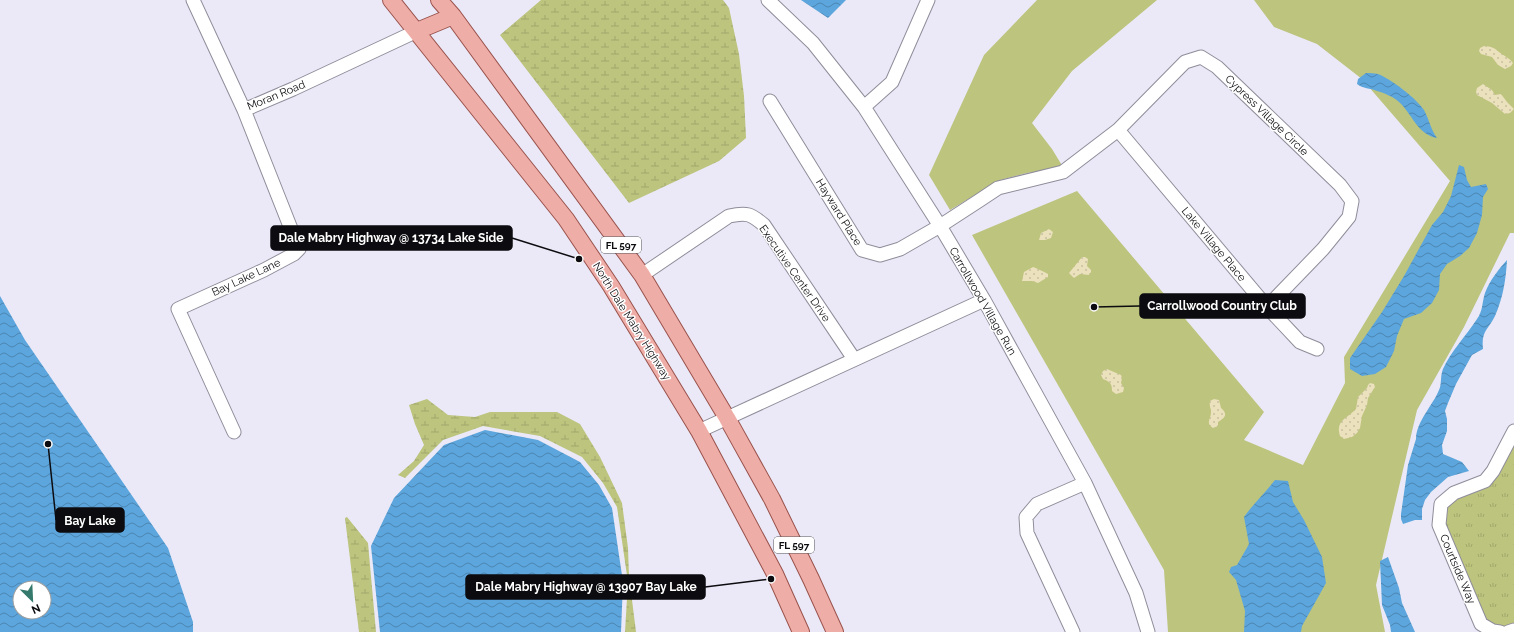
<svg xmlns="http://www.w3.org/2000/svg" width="1514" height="632" viewBox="0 0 1514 632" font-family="Raleway,sans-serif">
	<defs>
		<pattern id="wetland-marsh" width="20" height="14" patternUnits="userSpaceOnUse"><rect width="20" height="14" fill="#bdc47d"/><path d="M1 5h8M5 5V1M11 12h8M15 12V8" fill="none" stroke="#a1a76b"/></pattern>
		<pattern id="sand-dots" width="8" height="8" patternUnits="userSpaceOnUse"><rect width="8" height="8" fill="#ebe1bc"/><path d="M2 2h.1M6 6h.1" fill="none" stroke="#c8c0a1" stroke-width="1.8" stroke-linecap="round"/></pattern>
		<pattern id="park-tufts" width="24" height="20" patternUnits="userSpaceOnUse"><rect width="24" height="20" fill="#bdc47d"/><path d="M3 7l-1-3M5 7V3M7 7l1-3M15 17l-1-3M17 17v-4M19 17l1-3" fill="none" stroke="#a1a76b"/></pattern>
		<pattern id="water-waves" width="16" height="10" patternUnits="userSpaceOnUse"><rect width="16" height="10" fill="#5da6dd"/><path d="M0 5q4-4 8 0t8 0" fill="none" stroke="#4b86b2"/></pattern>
	</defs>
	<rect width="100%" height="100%" fill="#ebe9f7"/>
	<path fill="#bdc47d" d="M1037 0H1157L1072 71 1032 123 1052 149 1063 167 1027 173 1000 180 950 210 929 175 984 55Z
		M1254 0H1514V233H1510L1464 327 1417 410 1376 585 1385 632H1168L1164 570 972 235 1077 191 1264 412 1244 440 1303 465 1345 383 1344 357 1450 181 1362 79 1317 44 1274 27Z"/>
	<path fill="url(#wetland-marsh)" d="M541 0H723L729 8 739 54 744 96 746 138 719 161 629 203 500 35Z
		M427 399 448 415 475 417 490 412H557L580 424 600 457 622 503 628 548 629 576 636 632H625L628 582 617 507 603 483 582 457 540 436 483 426 443 440 405 478 398 475 414 461 424 445 415 424 409 405Z
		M347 517 368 543 376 632H359L345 518Z"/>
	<path fill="url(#sand-dots)" d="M1484 46C1497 47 1496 51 1505 56 1509 59 1510 59 1513 63L1511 66 1505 69 1498 65 1492 57 1481 54 1479 51 1480 48Z
		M1483 84 1492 90 1495 95 1501 94 1507 102 1514 109 1510 113 1505 114 1492 103 1477 95 1476 92 1477 88Z
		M1049 229 1053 232 1051 238 1045 240H1039L1041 233Z
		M1082 257H1085L1088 259 1087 266 1091 270V272L1089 275 1080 274 1074 278 1069 273Z
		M1033 267C1036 268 1045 272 1048 274V277L1038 283 1032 281H1022L1024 272Z
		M1107 369 1121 375 1122 378 1121 383 1124 388 1123 392 1116 394 1112 391C1112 383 1110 382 1103 379L1101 375 1103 371Z
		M1370 383 1374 384 1375 387 1368 398 1367 405 1362 416 1360 428 1357 433 1352 437 1344 439 1340 436C1335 420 1347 419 1356 409L1358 397 1367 388 1368 385Z
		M1214 399 1219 400 1221 408C1229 415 1224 418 1218 422V426L1213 428C1205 423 1211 419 1211 412 1211 408 1209 406 1210 401Z"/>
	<path fill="url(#park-tufts)" d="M1514 443V623C1502 629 1496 627 1485 620L1444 525 1446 507 1457 498 1487 486Z"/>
	<path fill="url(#water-waves)" fill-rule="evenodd" d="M801 0H846L828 18Z
		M1366 73C1370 73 1374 73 1378 74 1391 79 1416 98 1424 110 1429 119 1431 130 1437 138 1418 135 1412 114 1399 102 1394 97 1384 93 1377 91 1370 88 1363 89 1357 84L1358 79Z
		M1459 165 1464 167 1467 180 1471 187 1486 184 1488 189 1483 197 1482 215 1477 233 1469 248 1460 256 1447 264 1440 274 1439 290 1432 303 1421 313 1404 319 1397 336 1394 351 1386 367 1375 374 1362 376 1350 369V358L1382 312 1404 276 1432 225 1443 212 1451 196Z
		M1507 260C1506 279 1503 298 1495 316 1488 330 1481 331 1483 349L1472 355 1456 384 1448 403 1445 411 1447 419V431L1442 445 1443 454 1462 462 1469 471 1448 477 1431 492 1425 500 1422 509V520H1415L1403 524 1401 519V514L1408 465 1416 439C1416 422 1433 405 1439 390 1442 384 1440 376 1443 369 1451 351 1466 336 1477 319 1483 311 1482 302 1485 293 1490 280 1498 270 1507 260Z
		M0 296 25 340 168 548 193 622V632H0ZM20 588H44V612H20Z
		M485 430 538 440 580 462 599 485 612 508 623 582 621 632H380L371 546 394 498 444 445Z
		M1275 480 1288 481 1293 502 1304 520 1322 557 1326 583 1302 626 1301 632H1244L1245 611 1243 604 1236 580 1229 572 1231 567 1237 565 1249 544 1244 517C1253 504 1265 493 1275 480Z
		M1388 557 1399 588 1402 603 1415 632H1391L1390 625 1382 605 1380 561Z"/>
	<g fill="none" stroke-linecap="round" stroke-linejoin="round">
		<g stroke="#8f8d9a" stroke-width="15">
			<path id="minor" d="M193 0 244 110 299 249 294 254 264 270 178 309 234 432
				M768 0 813 43 864 107 940 226 984 300 1085 483 1136 593 1148 632
				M770 101 862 250 880 255 900 249 940 226 980 200 998 188 1063 172 1118 130 1185 62 1201 57 1217 67 1340 185 1352 201 1349 217 1323 249 1267 307
				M864 107 892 82 928 0
				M244 110 293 89 417 31
				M1118 130 1267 307 1300 342 1317 349
				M642 275 729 216C747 212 751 214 764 225L854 359
				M699 431 984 300
				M1073 632 1027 533 1026 517 1037 504 1085 483
				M1500 632 1493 631 1481 624 1439 525 1441 504 1454 493 1485 481 1493 471 1514 431
				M1508 632 1514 630"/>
		</g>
		<g stroke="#99524c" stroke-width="18">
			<path id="major" d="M391 0 566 219 611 286 699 431 775 574 801 632
				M439 0 453 16 642 275 727 418 772 499 811 579 835 632
				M417 31 453 16"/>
		</g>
		<use href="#minor" stroke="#fff" stroke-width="13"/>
		<use href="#major" stroke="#efada7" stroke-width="16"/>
	</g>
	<g text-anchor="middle" stroke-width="3" stroke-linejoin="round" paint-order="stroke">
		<g fill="#fff" stroke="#555558" stroke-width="1">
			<rect x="601" y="237" width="40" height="16" rx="3"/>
			<rect x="774" y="537" width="40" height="16" rx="3"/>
		</g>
		<g font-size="10" font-weight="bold" fill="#0c0c10">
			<text x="621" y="249">FL 597</text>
			<text x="794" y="549">FL 597</text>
		</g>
		<g font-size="11" fill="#0c0c10" stroke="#fff">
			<text transform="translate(276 95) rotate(-22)" y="4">Moran Road</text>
			<text transform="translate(1267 115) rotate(44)" y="4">Cypress Village Circle</text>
			<text transform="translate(839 212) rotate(58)" y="4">Hayward Place</text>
			<text transform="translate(1214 244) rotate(50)" y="4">Lake Village Place</text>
			<text transform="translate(795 273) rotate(55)" y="4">Executive Center Drive</text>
			<text transform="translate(246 277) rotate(-25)" y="4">Bay Lake Lane</text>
			<text transform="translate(983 301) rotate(60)" y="4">Carrollwood Village Run</text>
			<text transform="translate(632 321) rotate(58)" y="4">North Dale Mabry Highway</text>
			<text transform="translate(1458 569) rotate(67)" y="4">Courtside Way</text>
		</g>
	</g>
	<path fill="none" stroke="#0c0c10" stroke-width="1.5" d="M579 259L512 238M1094 307L1140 306M48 444L56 520M771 579L705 587"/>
	<g fill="#0c0c10" stroke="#fff" stroke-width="1.5">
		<circle cx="579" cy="259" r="4"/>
		<circle cx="1094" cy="307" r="4"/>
		<circle cx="48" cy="444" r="4"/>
		<circle cx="771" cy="579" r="4"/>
	</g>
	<g fill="#0c0c10" stroke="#0c0c10" stroke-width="1.5">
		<rect x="271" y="226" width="241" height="24" rx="4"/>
		<rect x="1140" y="294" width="165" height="24" rx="4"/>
		<rect x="56" y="508" width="68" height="24" rx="4"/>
		<rect x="466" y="575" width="239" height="24" rx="4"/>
	</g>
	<g font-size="12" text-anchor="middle" font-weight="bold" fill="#fff">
		<text x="391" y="242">Dale Mabry Highway @ 13734 Lake Side</text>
		<text x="1222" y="310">Carrollwood Country Club</text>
		<text x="90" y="525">Bay Lake</text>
		<text x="586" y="591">Dale Mabry Highway @ 13907 Bay Lake</text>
	</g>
	<g transform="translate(32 600) rotate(156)"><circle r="19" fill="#ffffff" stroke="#9e9e9f"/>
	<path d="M0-3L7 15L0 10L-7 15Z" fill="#35796d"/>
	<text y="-6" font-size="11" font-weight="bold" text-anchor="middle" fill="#0c0c10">N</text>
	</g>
</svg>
